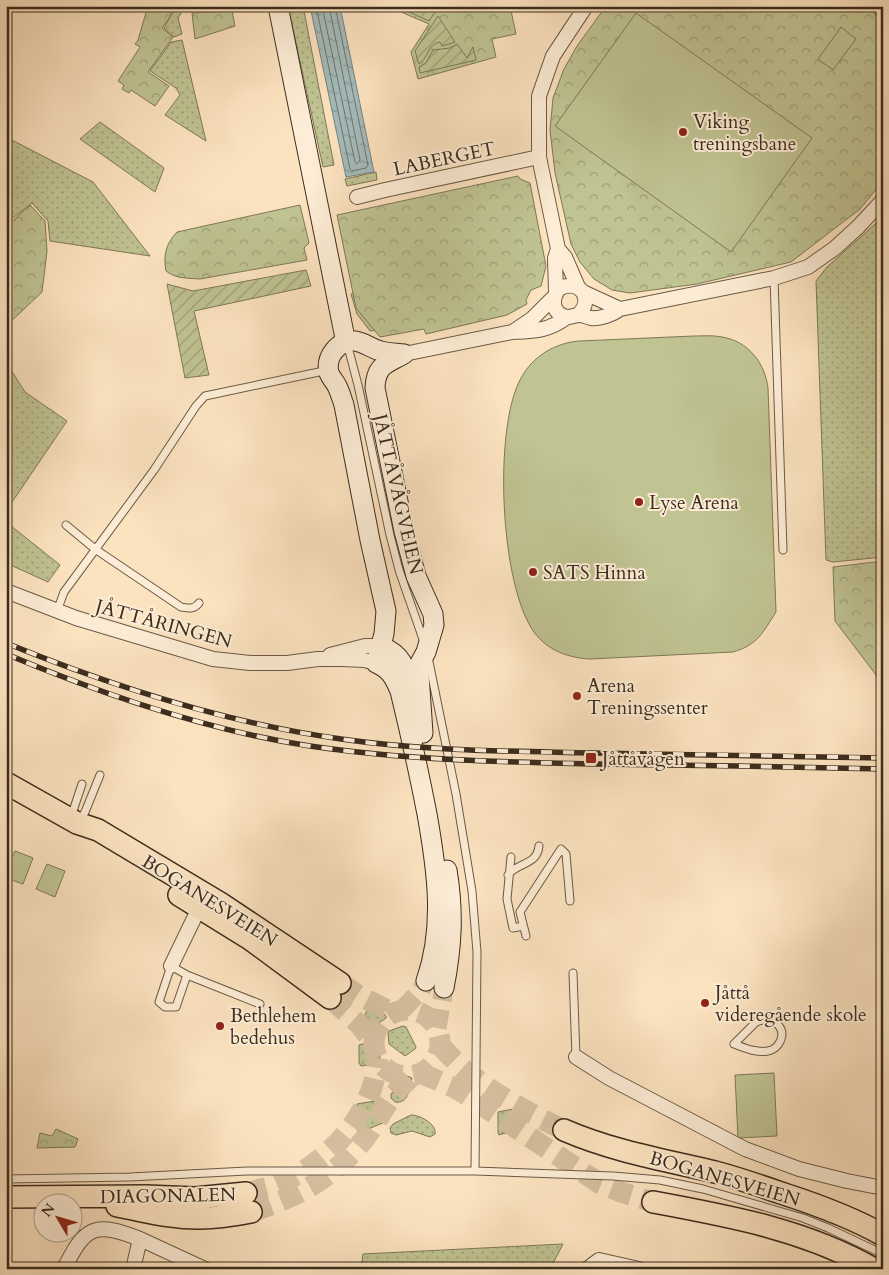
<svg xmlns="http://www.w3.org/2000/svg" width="889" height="1275" viewBox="0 0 889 1275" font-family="Cardo,serif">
	<defs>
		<pattern id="grass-dots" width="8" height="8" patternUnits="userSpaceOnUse" patternTransform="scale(1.25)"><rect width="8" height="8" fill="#c0c392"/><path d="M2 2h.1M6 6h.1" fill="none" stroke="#9d9f77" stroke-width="1.8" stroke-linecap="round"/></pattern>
		<pattern id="forest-crowns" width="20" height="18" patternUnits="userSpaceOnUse" patternTransform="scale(1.25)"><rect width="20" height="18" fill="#c0c392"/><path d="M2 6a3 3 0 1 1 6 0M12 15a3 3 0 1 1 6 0" fill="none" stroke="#9d9f77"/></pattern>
		<pattern id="garden-furrows" width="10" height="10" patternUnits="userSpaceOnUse" patternTransform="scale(1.25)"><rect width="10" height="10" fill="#c0c392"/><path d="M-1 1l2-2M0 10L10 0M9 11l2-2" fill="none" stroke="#9d9f77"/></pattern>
		<pattern id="water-ripples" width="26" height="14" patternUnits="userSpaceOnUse" patternTransform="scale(1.25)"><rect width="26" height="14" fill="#a3bbbc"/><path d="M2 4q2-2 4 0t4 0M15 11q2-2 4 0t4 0" fill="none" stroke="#869898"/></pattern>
	</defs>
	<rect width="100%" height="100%" fill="#fce3c0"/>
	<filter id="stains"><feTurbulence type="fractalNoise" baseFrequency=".004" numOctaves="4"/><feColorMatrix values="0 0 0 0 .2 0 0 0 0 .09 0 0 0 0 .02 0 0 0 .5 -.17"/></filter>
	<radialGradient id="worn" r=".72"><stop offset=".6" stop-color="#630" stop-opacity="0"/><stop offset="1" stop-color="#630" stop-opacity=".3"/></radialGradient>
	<path fill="url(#grass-dots)" stroke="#7e7858" d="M156 6H186L178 18 182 34 174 37 164 28 173 12Z
		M288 6H303L334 165 323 167Z
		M182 40 206 141 165 115 180 95 176 88 150 71 171 42Z
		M100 122 164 168 155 192 80 139Z
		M6 137 93 182 150 256 50 241 48 221 32 203 9 221 6 212Z
		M376 172 377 180 347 186 345 179Z
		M883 217V557L833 562 826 560 816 281 827 267Z
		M366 291 379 330 370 331 357 314 351 294Z
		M6 362 25 392 67 421 6 511Z
		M6 522 60 565 48 582 6 563Z
		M369 1006 379 1008 386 1016V1018C375 1026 375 1026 364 1017Z
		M403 1026 406 1027 416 1047 415 1049 405 1056 389 1044 388 1033 389 1031Z
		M369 1042 380 1054V1063L361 1066 359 1063V1045Z
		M407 1076 412 1078C409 1089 409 1104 395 1102L391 1098V1094Z
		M375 1101 385 1109V1122L361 1132 358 1131 356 1126 357 1104Z
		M513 1109 523 1117 522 1128 499 1135 498 1133V1112Z
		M411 1115C420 1115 437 1124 435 1134L430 1137 412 1131 396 1135 391 1133 390 1128 393 1124Z
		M563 1244 550 1269H361L363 1254Z"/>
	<path fill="url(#forest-crowns)" stroke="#7e7858" d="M148 6 163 10 164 9 172 14 162 28 173 37 148 72 169 86 155 106 131 90 129 93 122 89 124 85 118 81 140 47 135 44 138 40Z
		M404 6H510L516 34 492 39 496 57 418 79 411 52 429 24 401 12Z
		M606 6H883V181L860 209 791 262 697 284 630 293 612 290 594 279 580 262 571 244 555 173 550 130 553 98 564 69 577 46Z
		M232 11 235 26 195 39 192 13Z
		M518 176 520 179 530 183 546 266 541 286 531 290 526 300 527 304 507 315 426 334 424 329 380 337 356 308 337 215Z
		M30 205 45 221 47 251 42 292 6 326V227Z
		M300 205 309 243 304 248 307 260 200 279C188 278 176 279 166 271 163 256 166 243 177 232Z
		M883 561V684L835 621 833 567Z
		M56 1129 78 1139 75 1147 37 1148 40 1133 52 1136Z"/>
	<path fill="url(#garden-furrows)" stroke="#7e7858" d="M416 6H431L435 12 429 21 407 11Z
		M438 16 455 42 442 46 440 42C426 45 429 58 419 64L415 51Z
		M457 44 467 58 473 47 476 60 420 73 419 67 426 63 433 50 450 48Z
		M306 270 311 286 194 311 209 375 185 378 167 284 193 291Z"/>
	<path fill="#c0c392" stroke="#7e7858" d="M863 6H883L882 19Z
		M636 13 812 138 731 252 555 126Z
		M841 27 856 39 833 70 818 59Z
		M694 336C703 336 713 335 722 337 748 341 765 363 768 388L776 612C763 632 758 645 733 652L590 659C568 658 547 650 534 632 500 585 493 428 521 378 533 356 555 343 579 341Z
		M15 851 33 858 23 884 6 878V872Z
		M47 864 65 871 55 897 36 889Z
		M774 1073 777 1136 738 1138 735 1075Z"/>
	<path fill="url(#water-ripples)" stroke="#79827c" d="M310 6H340L374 172 346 177Z"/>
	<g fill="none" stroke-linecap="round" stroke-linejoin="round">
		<path stroke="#6f746c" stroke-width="1" d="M316 6 350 169 352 171 366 168 368 165 335 6
			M322 6 355 162 357 164 360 160 329 6"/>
		<path stroke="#d5be9f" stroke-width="19" stroke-dasharray="19 9" stroke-linecap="butt" d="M402 1010 421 990 426 981
			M437 1028 444 988"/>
		<path stroke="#d5be9f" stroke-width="21" stroke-dasharray="21 11" stroke-linecap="butt" d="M340 983 358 995 393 1013
			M330 998 360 1025 374 1044
			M374 1043a33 33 0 1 1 66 0a33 33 0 1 1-66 0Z
			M440 1045C473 1084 519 1108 564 1130
			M420 1073 453 1087 465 1094 599 1183 621 1192 653 1202
			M246 1193C256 1190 266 1188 276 1185 320 1167 361 1128 374 1081 376 1073 377 1065 378 1058
			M251 1212C301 1195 333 1179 366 1137 374 1127 380 1115 387 1104 394 1093 404 1084 413 1075"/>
		<g stroke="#6b5a46" stroke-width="9">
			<path id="lane" d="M774 278 783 550
				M347 343 358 385 390 535 399 570 424 642
				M66 525 95 549 181 607C188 608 194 610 199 603
				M57 611 64 592 154 470 196 406 205 396 319 372
				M428 657 456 794 472 891 477 952 475 1171
				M71 817 82 784
				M79 821 85 812 100 775
				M511 857 507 899 513 928 523 926
				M508 875C517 862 537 866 539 846
				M526 936 520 912 561 849 566 854 570 901
				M171 966 187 975 176 1007H165L159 1002Z
				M573 973 576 1057
				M187 975 260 1004
				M766 1019C771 1021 776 1022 779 1026 786 1035 779 1049 768 1051 756 1053 745 1048 734 1044L756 1022Z
				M6 1179 130 1177 247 1171H475L613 1176 660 1180 703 1189 803 1218 828 1228 883 1254"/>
		</g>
		<g stroke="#6b5a46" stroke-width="16">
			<path id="street" d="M357 197 385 190 539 157
				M578 287 565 257 558 249 539 157V96L553 56 586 6
				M556 292 555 258 558 249
				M583 292 620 309
				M579 314C594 299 580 279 560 288 551 297 551 315 568 317 572 317 575 315 579 315 583 315 587 317 591 318 600 319 612 315 620 309L774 278 808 267 835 248 858 227 883 200
				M514 331 533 318 553 298
				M404 354 512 332C534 331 549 331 567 317
				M6 591 76 618 213 659 250 663H287L318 659H342L364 660 376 663
				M330 655 365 646H381
				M171 966 199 908
				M576 1057 609 1078 745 1149 799 1169 847 1181 883 1188
				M140 1239 205 1269
				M64 1269C85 1226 95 1221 140 1239L133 1269
				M587 1269 599 1260 639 1269"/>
		</g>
		<g stroke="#3b2c1d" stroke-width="21">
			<path id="secondary" d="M278 6 346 343
				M404 354C396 353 388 353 381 351 372 349 364 342 355 341 338 340 325 357 329 373 331 378 335 382 337 386 340 392 342 399 344 405L370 540 386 611 384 634 376 663C390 669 394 677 400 691 410 732 419 773 427 814 437 870 445 927 426 981
				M404 354C387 364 376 364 375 388L404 531 416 576 433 614 434 625 426 652 420 663 419 675 423 733
				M381 646C407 657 405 672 412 696
				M444 988C452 947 454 912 447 870"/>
		</g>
		<g stroke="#3b2c1d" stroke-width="24">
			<path id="primary" d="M6 783 77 823 98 830 220 903 340 983
				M179 895 250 939 330 998
				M564 1130C612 1151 664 1160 715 1172 738 1178 761 1186 784 1194 818 1205 851 1217 883 1235
				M6 1197 146 1196 195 1198 246 1193
				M653 1202C729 1216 806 1230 874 1269
				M117 1206C145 1211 173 1219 201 1218 218 1218 235 1215 251 1212"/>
		</g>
		<use href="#lane" stroke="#fdedd6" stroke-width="7"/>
		<use href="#street" stroke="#fdedd6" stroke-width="14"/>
		<use href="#secondary" stroke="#fdedd6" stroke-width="19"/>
		<use href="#primary" stroke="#fce3c0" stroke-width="21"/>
		<g stroke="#3b2c1d" stroke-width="5.5">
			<path id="rail" d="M6 643C114 687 226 723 341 739 424 751 508 751 592 753 689 754 786 756 883 758
				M6 654C99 693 210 731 310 746 405 760 500 762 596 764 692 765 787 767 883 769"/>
		</g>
		<use href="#rail" stroke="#fdedd6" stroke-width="4" stroke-dasharray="11" stroke-linecap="butt"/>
	</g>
	<g fill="#8f2418" stroke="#fdedd6" stroke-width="2">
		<circle cx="683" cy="132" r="5"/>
		<circle cx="639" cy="502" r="5"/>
		<circle cx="533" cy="572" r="5"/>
		<circle cx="577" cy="696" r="5"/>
		<rect x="585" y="752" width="12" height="12" rx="2.5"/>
		<circle cx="705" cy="1003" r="5"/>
		<circle cx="220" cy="1026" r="5"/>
	</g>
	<g text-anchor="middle" stroke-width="4" stroke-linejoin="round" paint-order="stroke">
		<g font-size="19" fill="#3b2c1d" stroke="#fdedd6" text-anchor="start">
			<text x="693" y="128">Viking<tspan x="693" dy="22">treningsbane</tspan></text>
			<text x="649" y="509">Lyse Arena</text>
			<text x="543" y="579">SATS Hinna</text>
			<text x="587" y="692">Arena<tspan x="587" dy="22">Treningssenter</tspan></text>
			<text x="602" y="765">Jåttåvågen</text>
			<text x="715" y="999">Jåttå<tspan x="715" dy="22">videregående skole</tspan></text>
			<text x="230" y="1022">Bethlehem<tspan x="230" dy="22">bedehus</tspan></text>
		</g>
		<g font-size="19" fill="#3b2c1d" stroke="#fdedd6">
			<text transform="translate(444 158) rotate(-12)" y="7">LABERGET</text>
			<text transform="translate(399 494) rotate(77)" y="7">JÅTTÅVÅGVEIEN</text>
			<text transform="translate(164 623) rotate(15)" y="7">JÅTTÅRINGEN</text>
			<text transform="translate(210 900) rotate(32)" y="7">BOGANESVEIEN</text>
			<text transform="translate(725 1178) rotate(16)" y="7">BOGANESVEIEN</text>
			<text transform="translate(168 1195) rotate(-1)" y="7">DIAGONALEN</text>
		</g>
	</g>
	<rect width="889" height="1275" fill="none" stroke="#fce3c0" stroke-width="25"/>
	<rect x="8" y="8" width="874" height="1260" fill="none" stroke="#3b2c1d" stroke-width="2.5"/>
	<rect x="12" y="12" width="864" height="1250" fill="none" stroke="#3b2c1d"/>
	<g transform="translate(58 1218) rotate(308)"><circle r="24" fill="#fdedd6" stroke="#afa08c"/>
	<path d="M0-4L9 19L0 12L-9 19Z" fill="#8f2418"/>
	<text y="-8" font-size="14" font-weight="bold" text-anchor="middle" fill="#3b2c1d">N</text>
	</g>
	<rect width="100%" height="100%" filter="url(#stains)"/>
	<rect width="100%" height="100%" fill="url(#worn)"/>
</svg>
